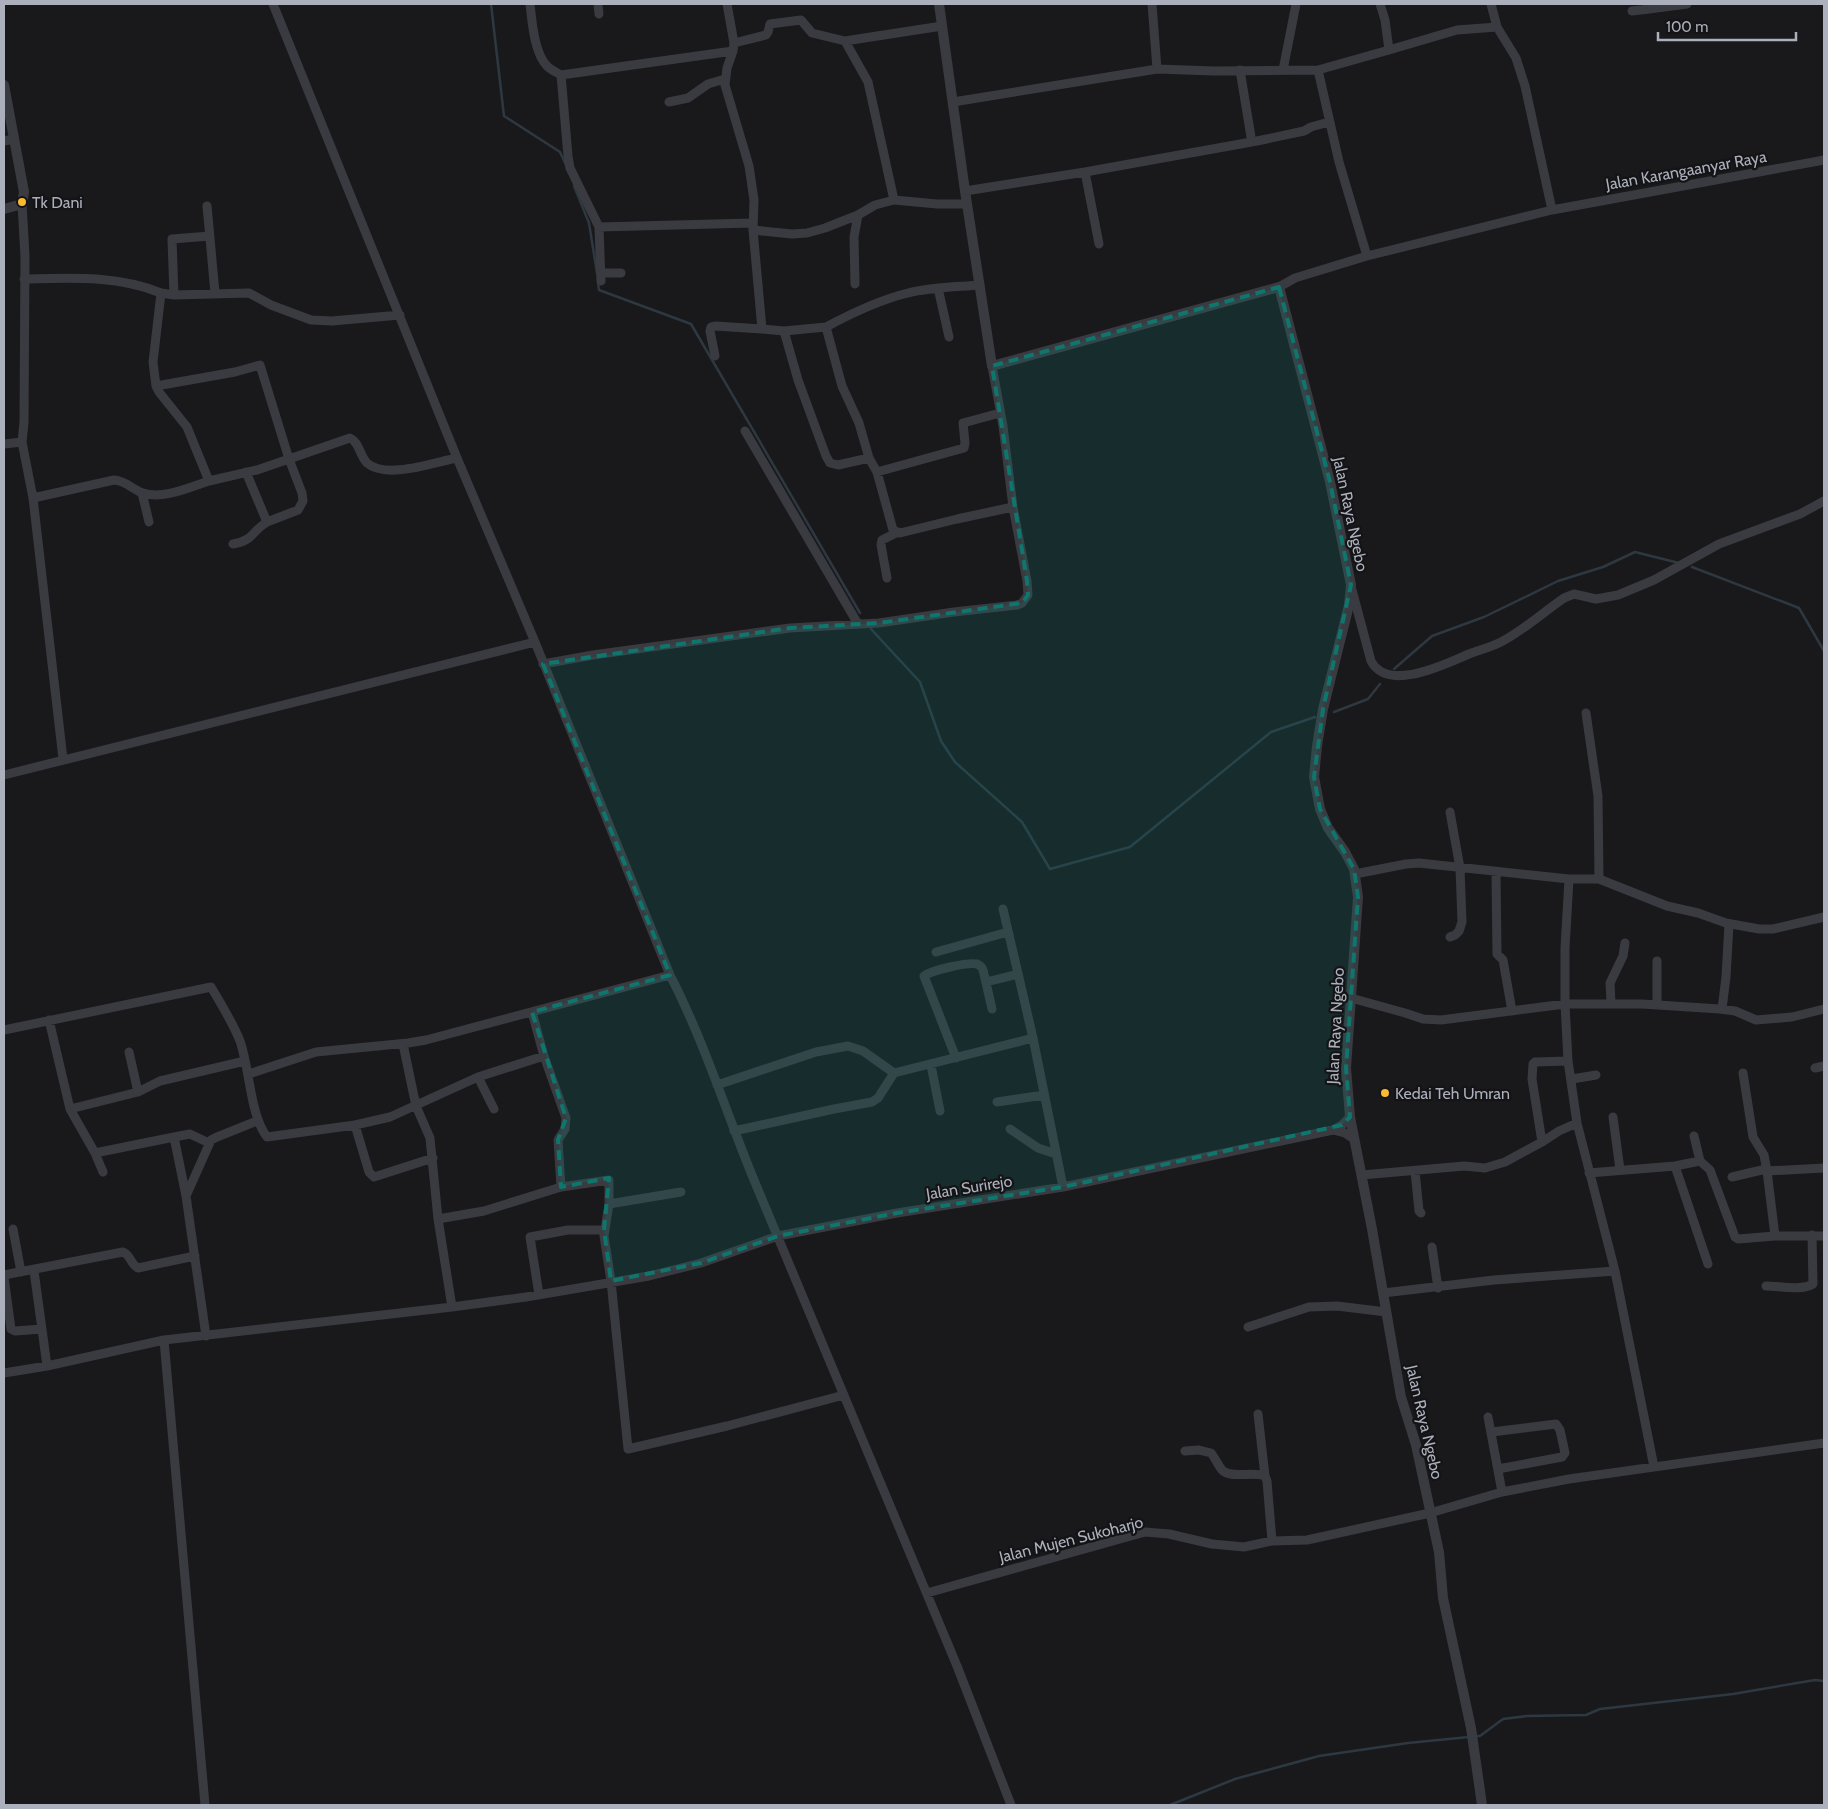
<svg xmlns="http://www.w3.org/2000/svg" width="1828" height="1809" viewBox="0 0 1828 1809" font-family="Cabin,sans-serif">
	<rect width="100%" height="100%" fill="#19191c"/>
	<g fill="none" stroke-linecap="round" stroke-linejoin="round">
		<path stroke="#2e3841" stroke-width="2.5" d="M491 4 504 116 560 152 566 165
			M574 186 589 223 597 273
			M598 283 599 290 691 324 860 613
			M1692 567 1799 608 1824 651
			M871 629 920 682 941 741 955 762 1022 822 1050 869 1130 847 1271 732 1315 717
			M1394 669 1432 636 1484 617 1558 581 1603 567 1635 552 1679 563
			M1334 712 1368 699 1380 684
			M1475 1736H1480L1503 1719 1527 1716 1586 1715 1600 1709 1733 1694 1815 1680 1824 1681
			M1170 1805 1235 1779 1319 1756 1408 1743 1469 1737"/>
		<path stroke="#3a3b41" stroke-width="9" d="M273 4 457 458 535 642 670 975C704 1041 726 1112 754 1180L957 1666 1011 1805
			M530 4C532 21 534 53 547 66 551 70 556 72 561 75
			M598 4 599 14
			M727 4 734 43 733 51 727 68 725 85 749 166 754 200 753 230 792 234 807 233 825 228 858 215 875 205 894 200 937 204H967
			M1152 4 1157 69
			M1647 4 1649 9 1687 4
			M1632 11 1649 9
			M845 41 868 82 894 200
			M734 43 766 35 768 32 770 24 801 20 812 33 845 41 942 26
			M1389 50 1457 30 1497 27
			M733 51 561 75 568 156 570 168 599 227 752 223
			M1240 70 1251 137
			M1283 70 1296 4
			M669 102 688 98 708 84 725 79
			M953 102 1157 69 1214 71 1318 70
			M4 141 14 139
			M1085 172 1257 141 1304 131 1311 127 1329 122
			M965 191 1085 172 1099 244
			M22 204 25 256 24 422 22 442 33 498 63 759
			M207 206 215 293
			M1552 210 1824 160
			M599 227 601 281
			M753 230 762 329 784 331 798 380 826 456 830 463 838 465 869 458 877 472 893 530 900 533 957 519 1013 507
			M1367 256 1552 210 1525 86 1516 58 1497 27 1491 4
			M601 273H621
			M24 279C70 278 117 275 161 293L153 362 156 386 235 372 260 365 289 459 302 493 303 501 298 510 267 522
			M855 284 854 237 858 215
			M1279 287 1295 278 1367 256 1339 162 1318 70 1389 50 1385 20 1380 4
			M938 288 949 337
			M161 293 174 295 249 293 271 305 311 320 332 321 400 315
			M174 295 172 239 210 236
			M784 331 826 327
			M715 356 710 331 711 327 715 326 762 329
			M156 386 159 392 187 427 209 481 257 470 350 438C359 442 360 456 367 463 386 480 435 462 457 458
			M745 431 858 624
			M4 444 22 442
			M869 458 859 423 842 386 826 327C852 313 879 300 908 293 931 287 956 287 980 285
			M877 472 964 448 965 443 963 423 1000 413
			M142 493 149 522
			M33 498 114 480C125 480 133 490 143 493 163 500 190 487 209 481
			M233 544C253 541 252 531 267 522L246 472
			M887 578 881 545 882 540 896 533
			M1352 590 1371 661C1388 693 1445 664 1469 654 1480 650 1491 647 1501 642 1521 632 1545 611 1564 598L1574 594 1596 599 1618 595 1654 580 1719 544 1800 514 1824 501
			M543 664 593 655 790 628 879 623 954 612 1017 605 1022 603 1028 595 1027 581 1013 507 1003 426 992 366
			M1586 713 1598 796 1599 879
			M4 775 535 642
			M1450 812 1460 868 1462 922 1459 931 1455 935 1450 937
			M1496 872 1497 954 1503 960 1512 1011
			M1355 874 1406 864 1419 863 1569 879H1599L1667 906 1698 913 1726 923 1759 929H1773L1824 917
			M1003 909 1033 1038 1063 1187
			M936 952 1008 932
			M986 982 1018 974
			M1351 998 1405 1013 1423 1019 1441 1020 1565 1004H1642L1720 1009 1735 1011 1756 1020 1792 1017 1824 1009
			M1611 1003 1610 983 1623 956 1625 943
			M1657 1005V961
			M1722 1009 1726 977 1729 924
			M532 1012 544 1056 566 1118 565 1129 558 1140 561 1187
			M49 1020 70 1109 95 1153 103 1172
			M4 1030 211 987C221 1004 233 1023 240 1041 250 1070 250 1115 267 1137L355 1125 390 1117 478 1077 544 1056
			M403 1044 416 1106 430 1138 438 1219 452 1307
			M129 1052 138 1092
			M956 1058 924 976C932 970 968 962 977 964 982 966 983 969 984 974L992 1009
			M931 1065 940 1111
			M1815 1068 1824 1066
			M1743 1073 1753 1137 1764 1155 1767 1171
			M249 1074 316 1052 408 1043 426 1040 670 975
			M478 1077 494 1109
			M1572 1079 1596 1075
			M717 1085 816 1052 848 1046 863 1051 894 1073
			M997 1102 1044 1095
			M70 1109 138 1092 160 1081 245 1061
			M1613 1117 1620 1170
			M355 1125 369 1172 374 1177 433 1158
			M1010 1129 1038 1148 1056 1154
			M1333 1130 1345 1133 1354 1139
			M734 1131 834 1109 872 1102 878 1098 894 1073 1033 1038
			M174 1137 190 1134 209 1143
			M1542 1142 1532 1079 1533 1064 1535 1062 1568 1061
			M95 1153 174 1137 186 1196
			M1700 1161 1710 1170 1735 1237 1738 1239 1775 1236H1824
			M1675 1166 1708 1264
			M1415 1171 1419 1211 1421 1213
			M1589 1173 1675 1166 1700 1161 1694 1136
			M1362 1175 1464 1166 1485 1168 1505 1162 1542 1142 1559 1131 1577 1123
			M1732 1177 1766 1169
			M609 1204 604 1236 611 1281 628 1449 727 1426 844 1395
			M438 1219 484 1211 561 1187 609 1180V1204L681 1192
			M13 1229 21 1272
			M1775 1236 1767 1171 1824 1168
			M1432 1247 1438 1288
			M34 1271 47 1366
			M1615 1271 1654 1467
			M4 1275 123 1252C131 1255 130 1264 138 1268L195 1256
			M4 1277 11 1329 15 1331 42 1329
			M1766 1286C1780 1286 1801 1291 1813 1284L1812 1235
			M1383 1293 1494 1280 1615 1271 1577 1123 1568 1061 1565 1004V948L1569 879
			M539 1295 530 1237 568 1230H604
			M1248 1327 1309 1307 1337 1306 1386 1312
			M206 1336 186 1196 211 1140 217 1137 257 1121
			M164 1340 205 1805
			M4 1373 47 1366 164 1340 452 1307 526 1297 649 1276 701 1263 778 1236 897 1213 1063 1187 1333 1130 1342 1125 1350 1117
			M1258 1414 1265 1476
			M1488 1417 1502 1492
			M1492 1432 1556 1424 1560 1430 1565 1453 1562 1457 1498 1469
			M1185 1451 1199 1450 1211 1453C1215 1458 1218 1465 1222 1470 1230 1479 1253 1471 1265 1476L1267 1481 1272 1541
			M927 1593 1145 1532 1169 1534 1212 1544 1244 1547 1272 1541 1307 1540 1430 1513 1502 1492 1569 1479 1824 1443"/>
		<path stroke="#3a3b41" stroke-width="10" d="M939 4 965 191 992 366 1279 287 1330 482 1351 585 1349 605 1323 709 1317 746 1314 777 1320 809 1328 828 1345 852 1354 869 1358 897 1346 1068 1350 1117 1372 1229 1401 1397 1416 1445 1439 1552 1443 1598 1471 1728 1482 1805
			M4 85 24 192 22 204 4 209"/>
	</g>
	<path fill="#0f766e" fill-opacity="0.2" stroke="#0f766e" stroke-width="4" stroke-dasharray="10 6" stroke-linejoin="round" d="M1279 287 1330 482 1351 585 1323 709 1314 777 1320 809 1354 869 1358 897 1346 1068 1350 1117 1342 1125 1063 1187 897 1213 778 1236 701 1263 611 1281 604 1230 609 1178 561 1187 558 1140 566 1118 532 1012 670 975 543 664 790 628 879 623 1022 603 1028 595 1027 581 992 366Z"/>
	<g fill="#fab932" stroke="#141417" stroke-width="2">
		<circle cx="22" cy="202" r="5"/>
		<circle cx="1385" cy="1093" r="5"/>
	</g>
	<g text-anchor="middle" stroke-width="4.5" stroke-linejoin="round" paint-order="stroke">
		<g font-size="16" fill="#abb0bc" stroke="#141417">
			<text transform="translate(1686 170) rotate(-10)" y="6">Jalan Karangaanyar Raya</text>
			<text transform="translate(1351 514) rotate(78)" y="6">Jalan Raya Ngebo</text>
			<text transform="translate(1335 1026) rotate(-87)" y="6">Jalan Raya Ngebo</text>
			<text transform="translate(969 1187) rotate(-9)" y="6">Jalan Surirejo</text>
			<text transform="translate(1425 1422) rotate(77)" y="6">Jalan Raya Ngebo</text>
			<text transform="translate(1071 1539) rotate(-14)" y="6">Jalan Mujen Sukoharjo</text>
		</g>
		<g font-size="16" fill="#abb0bc" stroke="#141417" text-anchor="start">
			<text x="32" y="208">Tk Dani</text>
			<text x="1395" y="1099">Kedai Teh Umran</text>
		</g>
	</g>
	<rect width="1828" height="1809" fill="none" stroke="#abb0bc" stroke-width="10"/>
	<path d="M1658 32v8h138v-8" fill="none" stroke="#abb0bc" stroke-width="2.5"/>
	<text x="1666" y="32" font-size="15" fill="#abb0bc" stroke="#141417" stroke-width="4" paint-order="stroke">100 m</text>
</svg>
